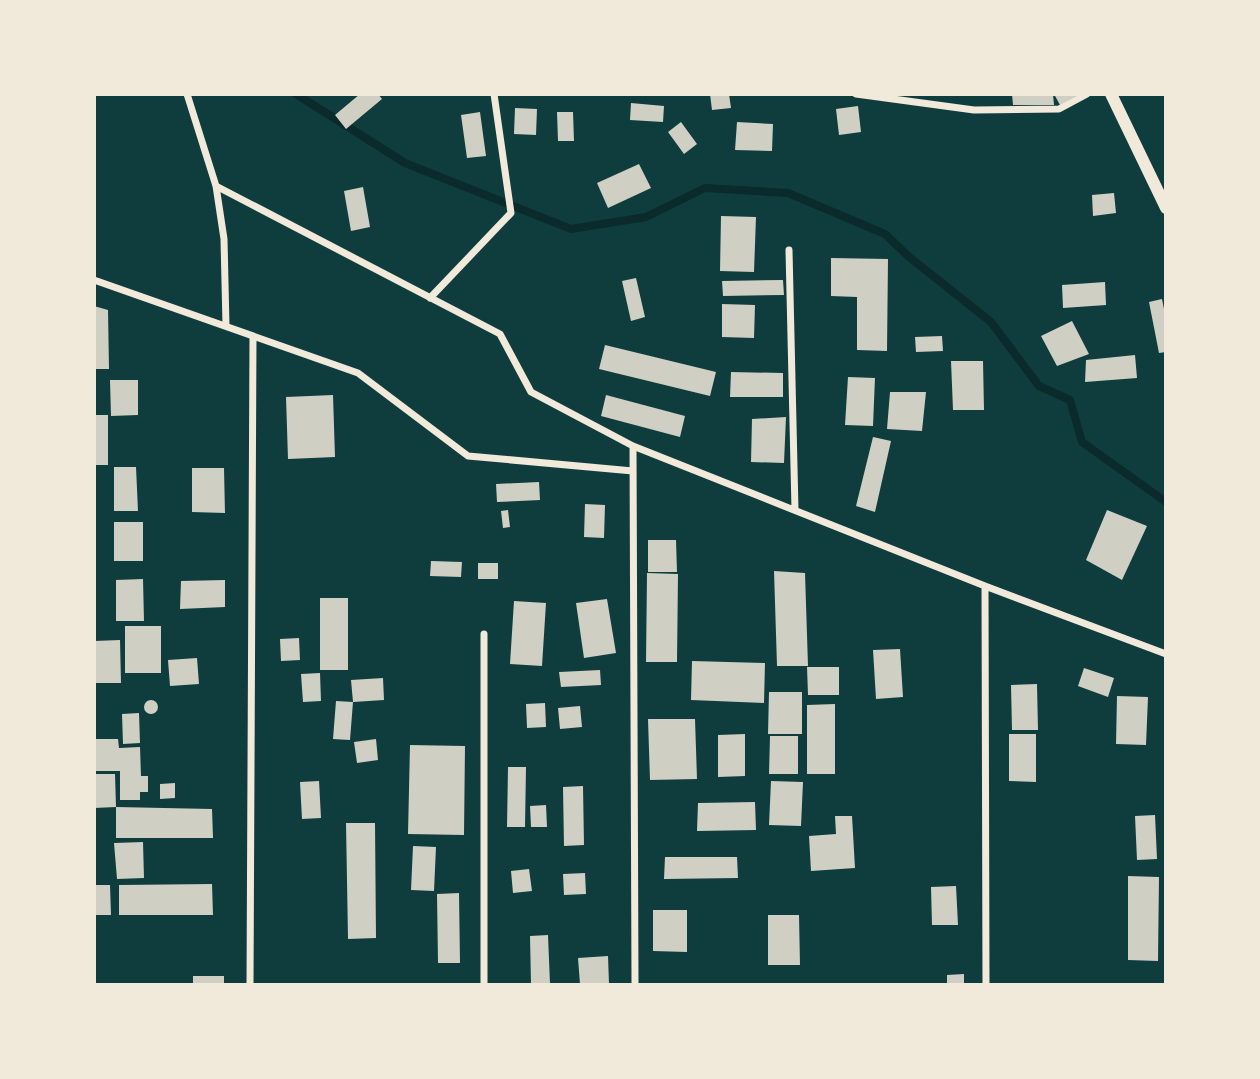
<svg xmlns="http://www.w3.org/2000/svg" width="1260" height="1079" viewBox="0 0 1260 1079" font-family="Raleway,sans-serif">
	<rect width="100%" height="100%" fill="#0f3d3e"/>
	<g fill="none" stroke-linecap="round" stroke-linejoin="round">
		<path stroke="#0a2a2b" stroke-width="8" d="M296 94 405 163 571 229 646 217 705 188 788 193 885 234 908 256 991 322 1039 386 1070 400 1082 442 1166 502"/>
	</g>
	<path fill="#cfcfc3" d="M360 94H378L382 99 346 129 335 115Z
		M710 94H729L731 108 712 110Z
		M1012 94H1053L1054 105H1013Z
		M1054 94H1080L1060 105Z
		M631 103 664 106 663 122 630 120Z
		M858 106 861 132 839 135 836 109Z
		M515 108 537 109 536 135 514 134Z
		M480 112 486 156 467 158 461 115Z
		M557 112H573L574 141H558Z
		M681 122 697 144 684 154 668 132Z
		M737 122 773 124 772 151 735 150Z
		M639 164 651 188 608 208 597 183Z
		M363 187 370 227 351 231 344 191Z
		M1114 193 1116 213 1093 216 1092 195Z
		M721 216 756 217 754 272 720 271Z
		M831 258 888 259 887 351 857 350V297L831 296Z
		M636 278 645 317 631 321 622 281Z
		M783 280 784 295 723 296 722 281Z
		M1105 282 1106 305 1063 308 1062 285Z
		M1162 299 1166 319V352L1159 353 1149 302Z
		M722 304 755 305 754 338 722 337Z
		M94 306 108 310 109 369H94Z
		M1072 321 1089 354 1057 366 1041 336Z
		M942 336 943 351 916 352 915 337Z
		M605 345 716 372 710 396 599 369Z
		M1135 355 1137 378 1085 382 1086 360Z
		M951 361H983L984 410H953Z
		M731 372 783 373V397H730Z
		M848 377 875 378 873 426 845 425Z
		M110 380H138V415L111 416Z
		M890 392H926L922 431 887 429Z
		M333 395 335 457 288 459 286 397Z
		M606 395 685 416 680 437 601 416Z
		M94 415H108V465H94Z
		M786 417 784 463 751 462 752 419Z
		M873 437 891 441 875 512 856 506Z
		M114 467H136L138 511H114Z
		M192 468H224L225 513 192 512Z
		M539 482 540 500 497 502 496 484Z
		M585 504 605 505 604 538 584 537Z
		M508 510 510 527 503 528 501 511Z
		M1107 510 1147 526 1122 580 1086 560Z
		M114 522H143V561H114Z
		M648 540H676L677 572H648Z
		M431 561 462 562 461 577 430 576Z
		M478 563H498V579H478Z
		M774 571 805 573 808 666H777Z
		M647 573 678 574 677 662H646Z
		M143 579 144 621H116V580Z
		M225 580V607L180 609 181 581Z
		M320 598H348V670H320Z
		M607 599 616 653 584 658 576 603Z
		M514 601 546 603 542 666 510 664Z
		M125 626H161V673H125Z
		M299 638 300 660 281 661 280 639Z
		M120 640 121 683H94V641Z
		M900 649 903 697 876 699 873 650Z
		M197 658 199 684 170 686 168 660Z
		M692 661 765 663 764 703 691 700Z
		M807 667H839V695H808Z
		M1084 668 1114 678 1108 697 1078 686Z
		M600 670 601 685 561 687 559 672Z
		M320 673 321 701 303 702 301 674Z
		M383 678 384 700 353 702 350 740 333 739 336 701 353 702 351 680Z
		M1037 684 1038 730H1012L1011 685Z
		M769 692H802V734H768Z
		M1117 696 1148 697 1146 745 1116 744Z
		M144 707a7 7 0 1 1 14 0a7 7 0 1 1-14 0Z
		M545 703 546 727 527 728 526 704Z
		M835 704V774H807V705Z
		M580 706 582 727 560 729 558 708Z
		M139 713 140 743 123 744 122 714Z
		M648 719H695L697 779 650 780Z
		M745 734V776L718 777V735Z
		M1009 734H1036V782L1009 781Z
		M770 736H798V774H769Z
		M95 739H118L119 748 140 747 141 776H148V792H140V800H120V771H96Z
		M376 739 378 760 357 763 354 742Z
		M410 745 465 746 464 835 408 834Z
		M508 767H526L525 827H507Z
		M94 774H115L116 807 212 809 213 838H116V807L94 808Z
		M319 781 321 818 302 819 300 782Z
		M771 781 803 782 801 826 769 825Z
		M175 783V798L160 799V784Z
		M583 786 584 845 564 846 563 787Z
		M755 802 756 830 697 831 698 803Z
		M546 805 547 827H531L530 806Z
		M1155 815 1157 859 1137 860 1135 816Z
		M835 816H852L855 868 811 871 809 836 836 834Z
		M346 823H375L376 938 348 939Z
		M143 842 144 878 117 879 114 843Z
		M413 846 436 847 434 891 411 890Z
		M665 857H737L738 878 664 879Z
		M529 869 532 891 513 893 511 871Z
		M585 873 586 894 564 895 563 874Z
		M1128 876 1159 877 1158 961 1128 960Z
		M212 884 213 915H119V885Z
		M94 885H110L111 915H94Z
		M956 886 958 925H932L931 887Z
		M459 893 460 963H438L437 894Z
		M653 910H687V952L653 951Z
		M768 915H799L800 965H768Z
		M548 935 550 984H531L530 936Z
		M608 956 609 984H580L578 958Z
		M964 974V984H947V975Z
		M193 976H224V984H193Z"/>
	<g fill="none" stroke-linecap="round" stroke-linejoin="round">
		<path stroke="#f1e9da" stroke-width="7" d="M187 94 216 186 224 239 226 326
			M856 94 974 110 1059 109 1087 94
			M216 186 500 334 531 392 633 446 985 586 1166 654
			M789 250 795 510
			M94 280 358 373 468 456 633 471
			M430 298 511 213 494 94
			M633 446 635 984
			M985 586 986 984
			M484 634V984
			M250 984 253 336"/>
		<path stroke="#f1e9da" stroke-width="12" d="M1111 94 1166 208"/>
	</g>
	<rect width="1260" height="1079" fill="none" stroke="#f1e9da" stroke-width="192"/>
</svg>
